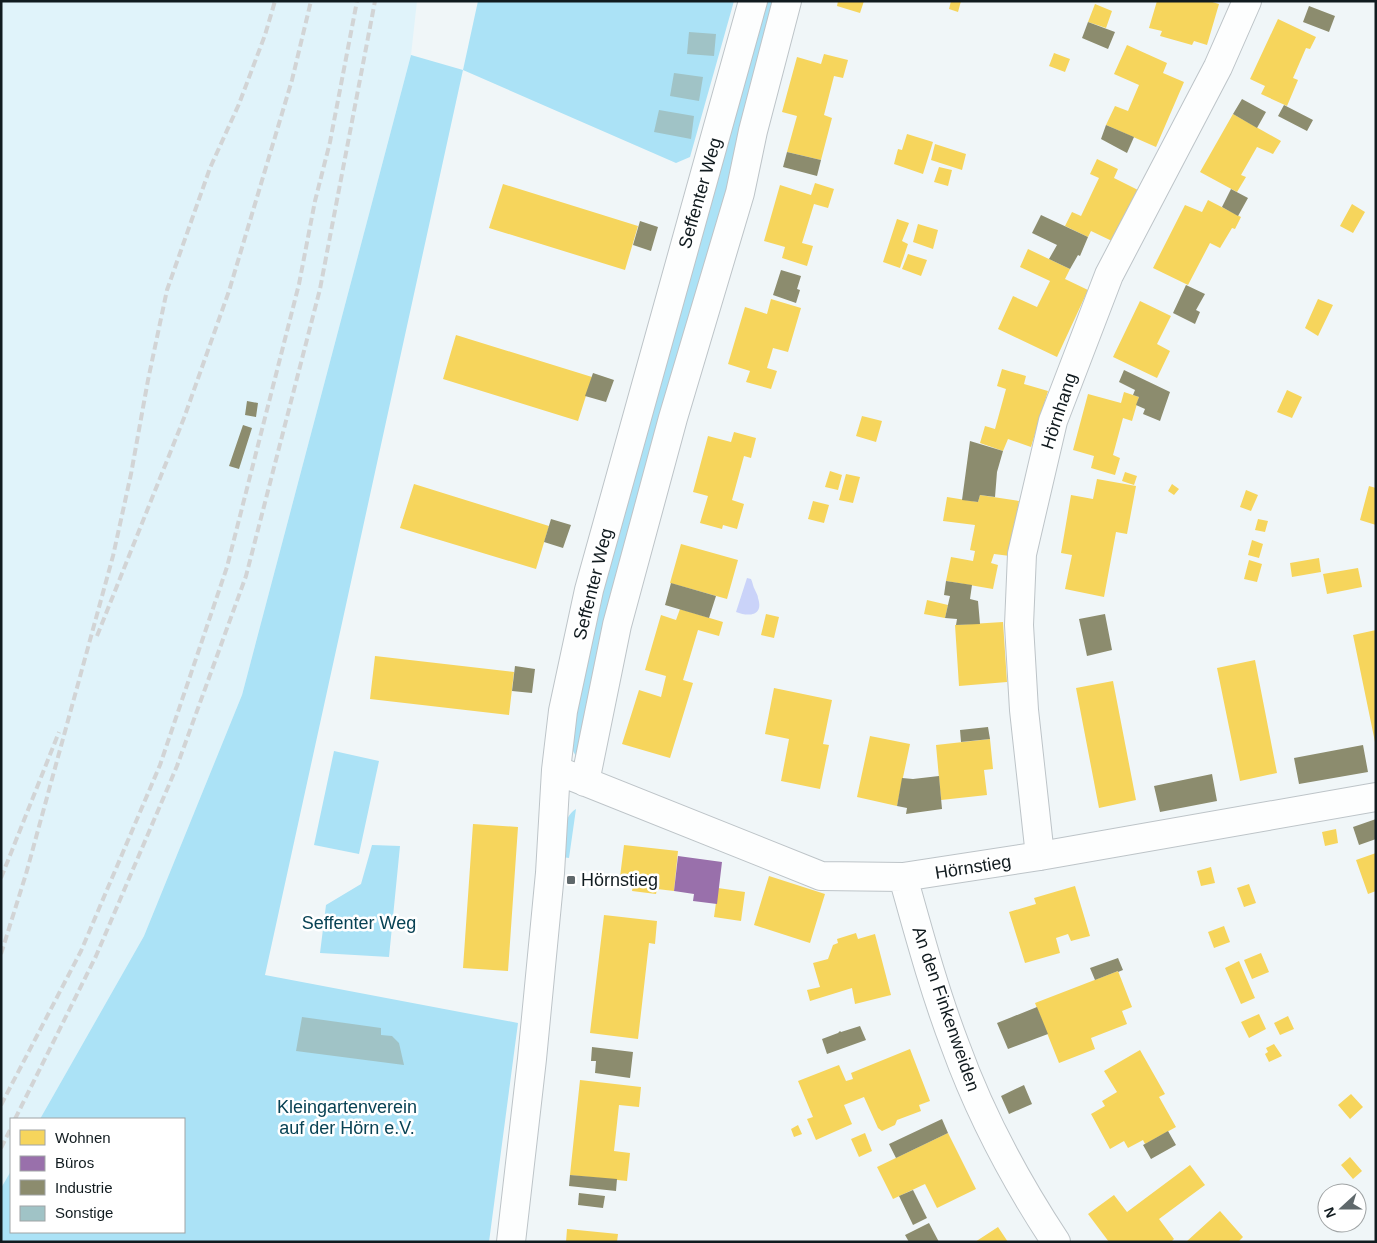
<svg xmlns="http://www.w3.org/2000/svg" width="1377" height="1243" viewBox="0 0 1377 1243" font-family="Arial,sans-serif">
	<rect width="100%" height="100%" fill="#f0f6f8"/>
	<path fill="#e0f3fa" d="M1 1H417L411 55 242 695 144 936 40 1119H11V1171L1 1188Z"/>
	<path fill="#abe2f6" d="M478 1H734L690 157 676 163 463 70 265 975 518 1023 489 1242H1V1188L11 1171V1232H184V1119H40L144 936 242 695 411 55 463 70Z
		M767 1H778L732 189 577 758 573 751 572 735 596 612Z
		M334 751 379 761 359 854 314 845Z
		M576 809 569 858 562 857C563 841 561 818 576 809Z
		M372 845 400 846 389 957 320 953 326 905 361 884Z"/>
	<path fill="#cad3f9" d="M747 578 751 579C753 583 753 587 755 590 756 593 758 595 758 598 764 616 749 617 736 612Z"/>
	<path fill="#f6d55c" d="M838 1H864L860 13 837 6Z
		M951 1H961L958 12 949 9Z
		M1157 1H1209L1219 4 1207 45 1194 41 1192 45 1160 36 1162 31 1149 28Z
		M1095 4 1112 11 1106 28 1088 22Z
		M1278 19 1316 37 1310 49 1306 48 1293 78 1298 80 1287 106 1261 94 1265 86 1250 79Z
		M1127 45 1167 63 1163 73 1184 82 1156 147 1106 125 1115 106 1128 111 1139 85 1114 74Z
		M1054 53 1070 59 1065 72 1049 66Z
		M824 54 848 60 843 78 834 76 824 115 832 118 821 160 787 152 797 116 782 112 797 57 821 64Z
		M1233 114 1281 141 1273 154 1257 147 1241 175 1246 177 1237 192 1200 172Z
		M907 134 933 142 923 174 894 164 898 149 902 150Z
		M935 144 966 154 962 170 931 160Z
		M1097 159 1118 169 1114 178 1138 190 1112 241 1091 231 1088 237 1065 226 1072 212 1081 216 1099 178 1090 174Z
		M939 167 952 170 948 186 934 182Z
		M815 183 834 189 828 208 814 204 802 243 813 246 807 266 782 258 785 247 764 241 780 185 811 195Z
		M503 184 638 226 625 270 489 228Z
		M1208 200 1241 217 1235 229 1232 228 1220 248 1210 243 1188 285 1153 268 1185 205 1202 212Z
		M1352 204 1365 212 1353 233 1340 226Z
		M897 219 909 223 902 241 908 244 900 268 883 262Z
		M918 224 938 230 933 249 913 242Z
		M1028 249 1070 269 1065 279 1088 290 1057 357 998 329 1013 296 1037 307 1050 281 1020 267Z
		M908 254 927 260 921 276 902 269Z
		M771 299 801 308 788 352 773 348 767 368 777 371 771 389 746 382 750 371 728 364 745 307 767 314Z
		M1318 299 1333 305 1318 336 1305 328Z
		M1140 301 1171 316 1157 344 1170 351 1157 378 1113 357Z
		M456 335 592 377 578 421 443 379Z
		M1002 369 1026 376 1024 384 1048 391 1031 447 1008 439 1003 451 980 443 985 426 995 429 1006 389 997 386Z
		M1287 390 1302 397 1292 418 1277 412Z
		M1124 392 1139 397 1132 421 1123 418 1113 455 1120 458 1115 475 1091 468 1094 456 1073 450 1088 394 1121 403Z
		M862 416 882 421 876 442 856 436Z
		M734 432 756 438 751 458 744 456 732 500 744 504 737 529 723 525 722 529 700 523 708 496 693 492 708 436 731 442Z
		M830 471 842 475 838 490 825 487Z
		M1125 472 1137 476 1134 485 1122 481Z
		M846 474 860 477 853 503 839 500Z
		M1097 479 1136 486 1127 534 1116 532 1104 597 1065 589 1072 555 1061 553 1071 495 1093 499Z
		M414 484 549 526 536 569 400 528Z
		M1172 484 1179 489 1174 495 1168 491Z
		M1369 486 1376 488V525L1360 520Z
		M1246 490 1258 495 1251 511 1240 507Z
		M980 495 1019 501 1010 556 994 554 991 563 998 565 993 589 946 581 951 557 973 561 975 551 970 550 975 525 943 521 947 497 978 502Z
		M813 501 829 505 824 523 808 519Z
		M1258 519 1268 521 1265 532 1255 530Z
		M1252 540 1263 544 1259 558 1248 555Z
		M681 544 738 560 727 599 670 583Z
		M1319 558 1321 572 1292 577 1290 563Z
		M1249 560 1262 564 1257 582 1244 579Z
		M1358 568 1362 587 1327 594 1323 574Z
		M927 600 948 605 945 618 924 614Z
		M680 609 723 622 719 636 698 630 683 680 693 683 670 758 622 744 639 690 661 697 666 676 645 670 661 615 676 620Z
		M766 614 779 617 774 638 761 635Z
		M1003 622 1007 682 959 686 955 625Z
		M1376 630V741L1375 742 1353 635Z
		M375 656 514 672 509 715 370 699Z
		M1255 660 1277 773 1240 781 1217 668Z
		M1113 681 1136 800 1099 808 1076 688Z
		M774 688 832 700 823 744 829 745 820 789 781 781 789 739 765 734Z
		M870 736 910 744 897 806 857 797Z
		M990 739 993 769 984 770 987 795 941 800 936 745Z
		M473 824 518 827 508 971 463 968Z
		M1336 829 1338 843 1325 846 1322 832Z
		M624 845 678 851 674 891 657 889 656 894 632 891 633 886 619 885Z
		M1376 853V891L1368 894 1356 860Z
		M1211 867 1215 883 1201 886 1197 871Z
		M769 876 825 894 810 943 754 925Z
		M1249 884 1256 903 1244 907 1237 888Z
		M1075 886 1090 936 1071 941 1068 934 1056 938 1060 953 1025 963 1009 912 1036 904 1034 898Z
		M718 888 745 892 741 921 714 917Z
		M604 915 657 921 655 944 649 943 638 1039 590 1033Z
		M1224 926 1230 942 1214 948 1208 932Z
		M856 933 858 939 875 934 891 995 855 1004 852 988 810 1001 807 990 820 987 813 963 828 959 833 945 838 943 837 939Z
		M1261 953 1269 972 1252 979 1244 960Z
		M1239 961 1255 998 1241 1004 1225 968Z
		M1118 971 1132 1007 1122 1011 1127 1024 1091 1038 1095 1049 1059 1063 1035 1003Z
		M1259 1014 1266 1029 1249 1038 1241 1022Z
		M1288 1016 1294 1029 1280 1035 1274 1023Z
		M1274 1044 1282 1056 1269 1062 1265 1054 1268 1052 1266 1048Z
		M910 1049 930 1101 919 1105 921 1111 897 1120 895 1125 882 1131 878 1128 864 1097 844 1105 852 1124 816 1140 807 1119 813 1117 798 1081 839 1065 846 1081 853 1079 851 1073Z
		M1140 1050 1165 1094 1159 1097 1176 1127 1145 1144 1143 1140 1128 1148 1124 1141 1110 1149 1091 1114 1105 1106 1102 1101 1117 1092 1104 1071Z
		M580 1080 641 1087 639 1107 619 1105 614 1151 630 1153 627 1181 570 1175Z
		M1351 1094 1363 1107 1350 1119 1338 1105Z
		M798 1125 802 1134 794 1137 791 1129Z
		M865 1133 872 1151 859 1157 851 1139Z
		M948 1133 976 1189 937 1208 925 1184 893 1199 877 1167Z
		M1350 1157 1362 1171 1353 1179 1341 1165Z
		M1190 1165 1205 1185 1159 1219 1174 1239 1171 1242H1109L1088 1214 1114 1195 1127 1212Z
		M1220 1211 1243 1237 1238 1242H1186Z
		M998 1227 1008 1242H975Z
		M567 1229 618 1234 617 1242H566Z"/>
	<path fill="#9970ab" d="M678 856 722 862 717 904 693 901 694 894 674 891Z"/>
	<path fill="#8c8c6e" d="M1309 6 1335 16 1329 32 1303 22Z
		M1088 22 1115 32 1108 49 1082 38Z
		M1242 99 1266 112 1257 128 1233 114Z
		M1284 105 1313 120 1307 131 1278 116Z
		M1106 125 1134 137 1127 153 1101 139Z
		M787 152 821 160 817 176 783 167Z
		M1231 189 1248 198 1238 216 1222 207Z
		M1041 215 1088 237 1080 256 1078 255 1070 269 1049 259 1057 245 1032 233Z
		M640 221 658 227 651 251 633 245Z
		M781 270 801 276 797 289 800 290 796 303 773 295Z
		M1186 285 1205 294 1196 310 1200 312 1195 324 1173 313Z
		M1124 370 1170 392 1160 421 1143 414 1145 409 1136 405 1139 397 1133 395 1135 390 1119 382Z
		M593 373 614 380 606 402 585 396Z
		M247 401 258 403 256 417 245 415Z
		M243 425 252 428 239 469 229 466Z
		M970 441 1003 451 997 472 995 497 980 495 978 502 962 500Z
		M551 519 571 525 563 548 544 542Z
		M946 581 972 585 970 599 978 601 980 624 956 625 957 619 945 618 950 596 944 595Z
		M671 583 716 596 709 618 665 605Z
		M1105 614 1112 650 1087 656 1079 619Z
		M515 666 535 669 532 693 512 691Z
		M988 727 990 739 961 742 960 730Z
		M1363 745 1368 772 1299 784 1294 758Z
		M1212 774 1217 801 1160 812 1154 786Z
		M939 776 942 809 906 814 907 808 897 806 902 778 913 779Z
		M1376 819V839L1359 845 1353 827Z
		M1118 958 1123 970 1118 972V971L1095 980 1090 968Z
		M1037 1007 1048 1034 1008 1049 997 1023Z
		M860 1026 866 1040 827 1054 822 1039 838 1033 840 1031 841 1032Z
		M592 1047 633 1052 630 1078 595 1073 596 1061H591Z
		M1024 1085 1032 1104 1009 1114 1001 1096Z
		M942 1119 948 1133 896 1158 889 1144Z
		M1168 1131 1176 1145 1151 1159 1143 1145Z
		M570 1175 617 1179 616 1191 569 1186Z
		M913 1190 927 1218 913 1225 899 1196Z
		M579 1193 605 1196 603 1208 578 1205Z
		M929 1223 939 1242H909L905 1235Z"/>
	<path fill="#a0c3c6" d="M689 32 716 34 714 56 687 54Z
		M674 73 703 77 699 101 670 96Z
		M659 110 694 116 691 139 654 132Z
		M302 1017 381 1028V1035L392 1036 399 1043 404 1065 296 1051Z"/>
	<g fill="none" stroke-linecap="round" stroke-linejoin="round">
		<g stroke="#bdc4c8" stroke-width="30">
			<path id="minor" d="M556 770 821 876 903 877 1040 856 1376 797
				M585 782 617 625 673 418 740 193 753 131 787 1
				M1040 856 1024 710 1019 625 1022 554 1053 421 1109 275 1218 67 1247 1
				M903 877C919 934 934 990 955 1045 980 1114 1015 1180 1056 1242
				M511 1242 532 1059 550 873 556 770 563 711 589 590 753 1"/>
		</g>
		<use href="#minor" stroke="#fdfefe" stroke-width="28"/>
		<path stroke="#d2d4d5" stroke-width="4" stroke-dasharray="8 4" stroke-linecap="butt" d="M97 636 184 418 229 291 292 80 311 1
			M1 878 59 732
			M1 954 26 874 113 556 131 474 148 380 167 290 210 168 239 104 265 35 275 1
			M1 1105 81 951 160 765 227 567 299 284 315 201 330 142 357 1
			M15 1119 96 956 177 766 246 576 320 289 375 1
			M1 1148 11 1128"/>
	</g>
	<rect fill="#5f686b" stroke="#fff" stroke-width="2" x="566" y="875" width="10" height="10" rx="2.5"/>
	<g text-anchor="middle" stroke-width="5" stroke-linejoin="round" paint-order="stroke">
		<g font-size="18" fill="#111b1f" stroke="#fff">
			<text transform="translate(700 193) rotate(-74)" y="6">Seffenter Weg</text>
			<text transform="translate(1059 411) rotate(-72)" y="6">Hörnhang</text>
			<text transform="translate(593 584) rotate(-76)" y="6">Seffenter Weg</text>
			<text transform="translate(973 867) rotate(-9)" y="6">Hörnstieg</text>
			<text transform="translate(946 1009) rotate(71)" y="6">An den Finkenweiden</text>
		</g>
		<g font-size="18" fill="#111b1f" stroke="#fff" text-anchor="start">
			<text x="581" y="886">Hörnstieg</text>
		</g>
		<g font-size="18" fill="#084254" stroke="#fff">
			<text x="359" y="929">Seffenter Weg</text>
			<text x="347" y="1113">Kleingartenverein<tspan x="347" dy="21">auf der Hörn e.V.</tspan></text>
		</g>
	</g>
	<rect width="1377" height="1243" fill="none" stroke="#111b1f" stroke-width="5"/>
	<rect x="10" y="1118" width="175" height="115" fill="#ffffff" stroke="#a0a4a5"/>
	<rect x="20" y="1130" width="25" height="15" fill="#f6d55c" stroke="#a0a4a5"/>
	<text x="55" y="1143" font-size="15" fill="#111b1f">Wohnen</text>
	<rect x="20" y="1156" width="25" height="15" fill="#9970ab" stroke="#a0a4a5"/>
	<text x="55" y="1168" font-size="15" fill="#111b1f">Büros</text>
	<rect x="20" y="1180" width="25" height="15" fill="#8c8c6e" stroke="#a0a4a5"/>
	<text x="55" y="1193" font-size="15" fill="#111b1f">Industrie</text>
	<rect x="20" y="1206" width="25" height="15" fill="#a0c3c6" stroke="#a0a4a5"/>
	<text x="55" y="1218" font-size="15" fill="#111b1f">Sonstige</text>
	<g transform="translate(1342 1208) rotate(249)"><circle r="24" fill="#ffffff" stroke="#a0a4a5"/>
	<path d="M0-4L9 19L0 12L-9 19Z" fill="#5f686b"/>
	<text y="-8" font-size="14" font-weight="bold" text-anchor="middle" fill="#111b1f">N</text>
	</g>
</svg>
